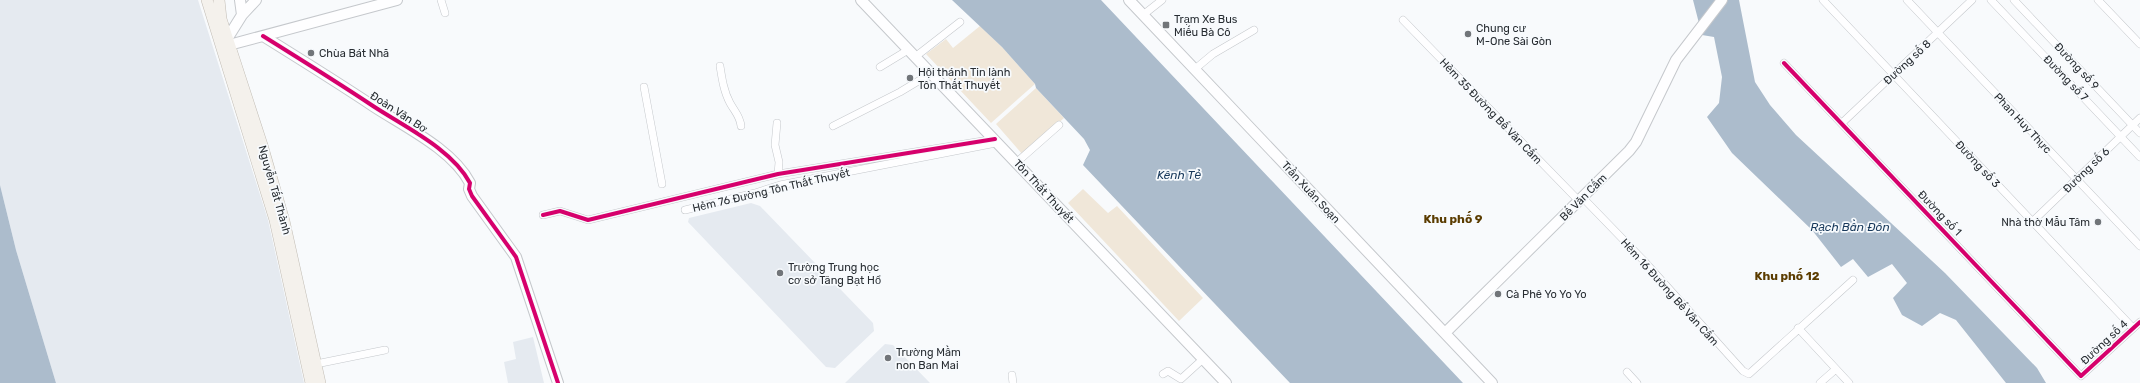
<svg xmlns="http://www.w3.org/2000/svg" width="2140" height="383" viewBox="0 0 2140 383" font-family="Rubik,sans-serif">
	<rect width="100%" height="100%" fill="#f8fafc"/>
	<path fill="#e5eaf0" d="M0 0H198L268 220 304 383H56L16 250 0 185Z
		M751 203 760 206 873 323 874 331 835 368 826 367 688 222 689 218Z
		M533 337 544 383H508L504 362 516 359 513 342Z
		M885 344 893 345 930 383H845Z"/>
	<path fill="#f0e7d9" d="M980 26 1003 48 1035 84 991 123 926 54 946 39 953 48Z
		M1036 88 1064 118 1023 155 996 124Z
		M1083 189 1108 213 1117 206 1203 298 1179 321 1068 203Z"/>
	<path fill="#acbccc" d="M952 0H1101L1463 383H1290L1083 165 1090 150 1084 139 1036 88 1035 84 1002 47Z
		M1693 0H1739L1755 82 1770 105 1796 135 1945 273 2037 368 2046 383H2006L1956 320 1940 313 1922 326 1902 315 1893 298 1907 283 1892 264 1868 277 1853 259 1841 267 1812 230 1732 153 1707 117 1719 103 1722 77 1714 37 1702 35Z
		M0 185 16 250 56 383H0Z"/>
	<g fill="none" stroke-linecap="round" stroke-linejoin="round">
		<g stroke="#c5c8cc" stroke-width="8">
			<path id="street" d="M441 0 445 13
				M1823 0 2133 328
				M1907 0 2140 246
				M1991 0 2140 157
				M2014 0 2140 133
				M2098 0 2140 44
				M1143 15 1162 0
				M1403 20 1579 201
				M915 57 960 22
				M1784 63 2081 376 2140 322
				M720 66C722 79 724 92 730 103 735 112 740 116 741 126
				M880 67 908 50
				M1195 69 1213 54 1254 30
				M644 87 662 184
				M777 123 775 145 779 162 778 174
				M1842 123 1972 0
				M833 126 900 92 925 77 930 73
				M1017 162 1059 125
				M1582 197 1645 262 1743 371 1749 374 1853 280
				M685 210 755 193 780 185 996 143
				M543 215 560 211 588 220 778 174 995 139
				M2032 222 2140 118
				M1798 328 1849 383
				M316 364 385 350
				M1627 372 1637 383
				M1163 374 1168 371 1181 379 1203 359
				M1012 375 1013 383
				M1820 383 1836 369"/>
		</g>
		<g stroke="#c5c8cc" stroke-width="12">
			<path id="secondary" d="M240 0 242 15
				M861 0 1226 383
				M1129 0 1492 383
				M263 36C300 59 337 82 373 106 405 127 452 149 470 183L469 189 472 196 516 257 558 383
				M227 39 242 15 256 0
				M229 45 397 0
				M1445 333 1629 151 1636 142 1676 60 1722 0"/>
		</g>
		<g stroke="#c1bcb4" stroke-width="12">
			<path id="primary" d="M207 0 275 220 311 383
				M219 0 221 19 262 145 284 221 320 383"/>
		</g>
		<use href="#street" stroke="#fefeff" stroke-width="7"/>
		<use href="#secondary" stroke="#fefeff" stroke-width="10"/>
		<use href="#primary" stroke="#f4f1ec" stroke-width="11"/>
		<g stroke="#f7fafd" stroke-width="6">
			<path id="cycleway" d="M263 36C300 59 337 82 373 106 405 127 452 149 470 183L469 189 472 196 516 257 558 383
				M1784 63 2081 376 2140 322
				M543 215 560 211 588 220 778 174 995 139"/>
		</g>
		<use href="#cycleway" stroke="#d6006c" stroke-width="4"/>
	</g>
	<g fill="#717579" stroke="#f7fafd" stroke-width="1.5">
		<rect x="1162" y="21" width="8" height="8" rx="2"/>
		<circle cx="1468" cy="34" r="4"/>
		<circle cx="311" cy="53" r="4"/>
		<circle cx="910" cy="78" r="4"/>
		<circle cx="2098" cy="222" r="4"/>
		<circle cx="780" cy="273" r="4"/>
		<circle cx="1498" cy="294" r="4"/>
		<circle cx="888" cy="358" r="4"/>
	</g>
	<g text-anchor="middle" stroke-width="3.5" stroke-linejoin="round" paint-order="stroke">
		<g font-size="11" fill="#282d32" stroke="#f7fafd" text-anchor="start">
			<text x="1174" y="23">Trạm Xe Bus<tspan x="1174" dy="13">Miếu Bà Cô</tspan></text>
			<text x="1476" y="32">Chung cư<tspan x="1476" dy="13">M-One Sài Gòn</tspan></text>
			<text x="319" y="57">Chùa Bát Nhã</text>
			<text x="918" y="76">Hội thánh Tin lành<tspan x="918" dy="13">Tôn Thất Thuyết</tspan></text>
			<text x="2090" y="226" text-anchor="end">Nhà thờ Mẫu Tâm</text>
			<text x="788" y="271">Trường Trung học<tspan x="788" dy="13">cơ sở Tăng Bạt Hổ</tspan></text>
			<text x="1506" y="298">Cà Phê Yo Yo Yo</text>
			<text x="896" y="356">Trường Mầm<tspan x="896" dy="13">non Ban Mai</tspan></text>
		</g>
		<g font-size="11" fill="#282d32" stroke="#f7fafd">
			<text transform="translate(1907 62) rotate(-43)" y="4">Đường số 8</text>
			<text transform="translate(2077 66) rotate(47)" y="4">Đường số 9</text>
			<text transform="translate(2066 78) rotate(46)" y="4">Đường số 7</text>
			<text transform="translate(1491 111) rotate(46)" y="4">Hẻm 35 Đường Bế Văn Cấm</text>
			<text transform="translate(399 112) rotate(33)" y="4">Đoàn Văn Bơ</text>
			<text transform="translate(2023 123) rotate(47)" y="4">Phan Huy Thực</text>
			<text transform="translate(1978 164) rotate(47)" y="4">Đường số 3</text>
			<text transform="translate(2086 170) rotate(-44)" y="4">Đường số 6</text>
			<text transform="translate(275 190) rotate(74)" y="4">Nguyễn Tất Thành</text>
			<text transform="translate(771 190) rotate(-13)" y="4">Hẻm 76 Đường Tôn Thất Thuyết</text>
			<text transform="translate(1044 191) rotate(47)" y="4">Tôn Thất Thuyết</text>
			<text transform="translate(1311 192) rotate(47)" y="4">Trần Xuân Soạn</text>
			<text transform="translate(1583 197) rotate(-45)" y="4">Bế Văn Cấm</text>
			<text transform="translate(1940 213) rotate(46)" y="4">Đường số 1</text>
			<text transform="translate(1670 292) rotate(48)" y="4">Hẻm 16 Đường Bế Văn Cấm</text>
			<text transform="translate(2104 342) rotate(-43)" y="4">Đường số 4</text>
		</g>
		<g font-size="12" font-style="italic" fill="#18395b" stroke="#f7fafd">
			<text x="1179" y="179">Kênh Tẻ</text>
			<text x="1850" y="231">Rạch Bần Đôn</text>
		</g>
		<g font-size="12" font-weight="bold" fill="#5b3c00" stroke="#f7fafd">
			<text x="1453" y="223">Khu phố 9</text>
			<text x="1787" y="280">Khu phố 12</text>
		</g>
	</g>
</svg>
